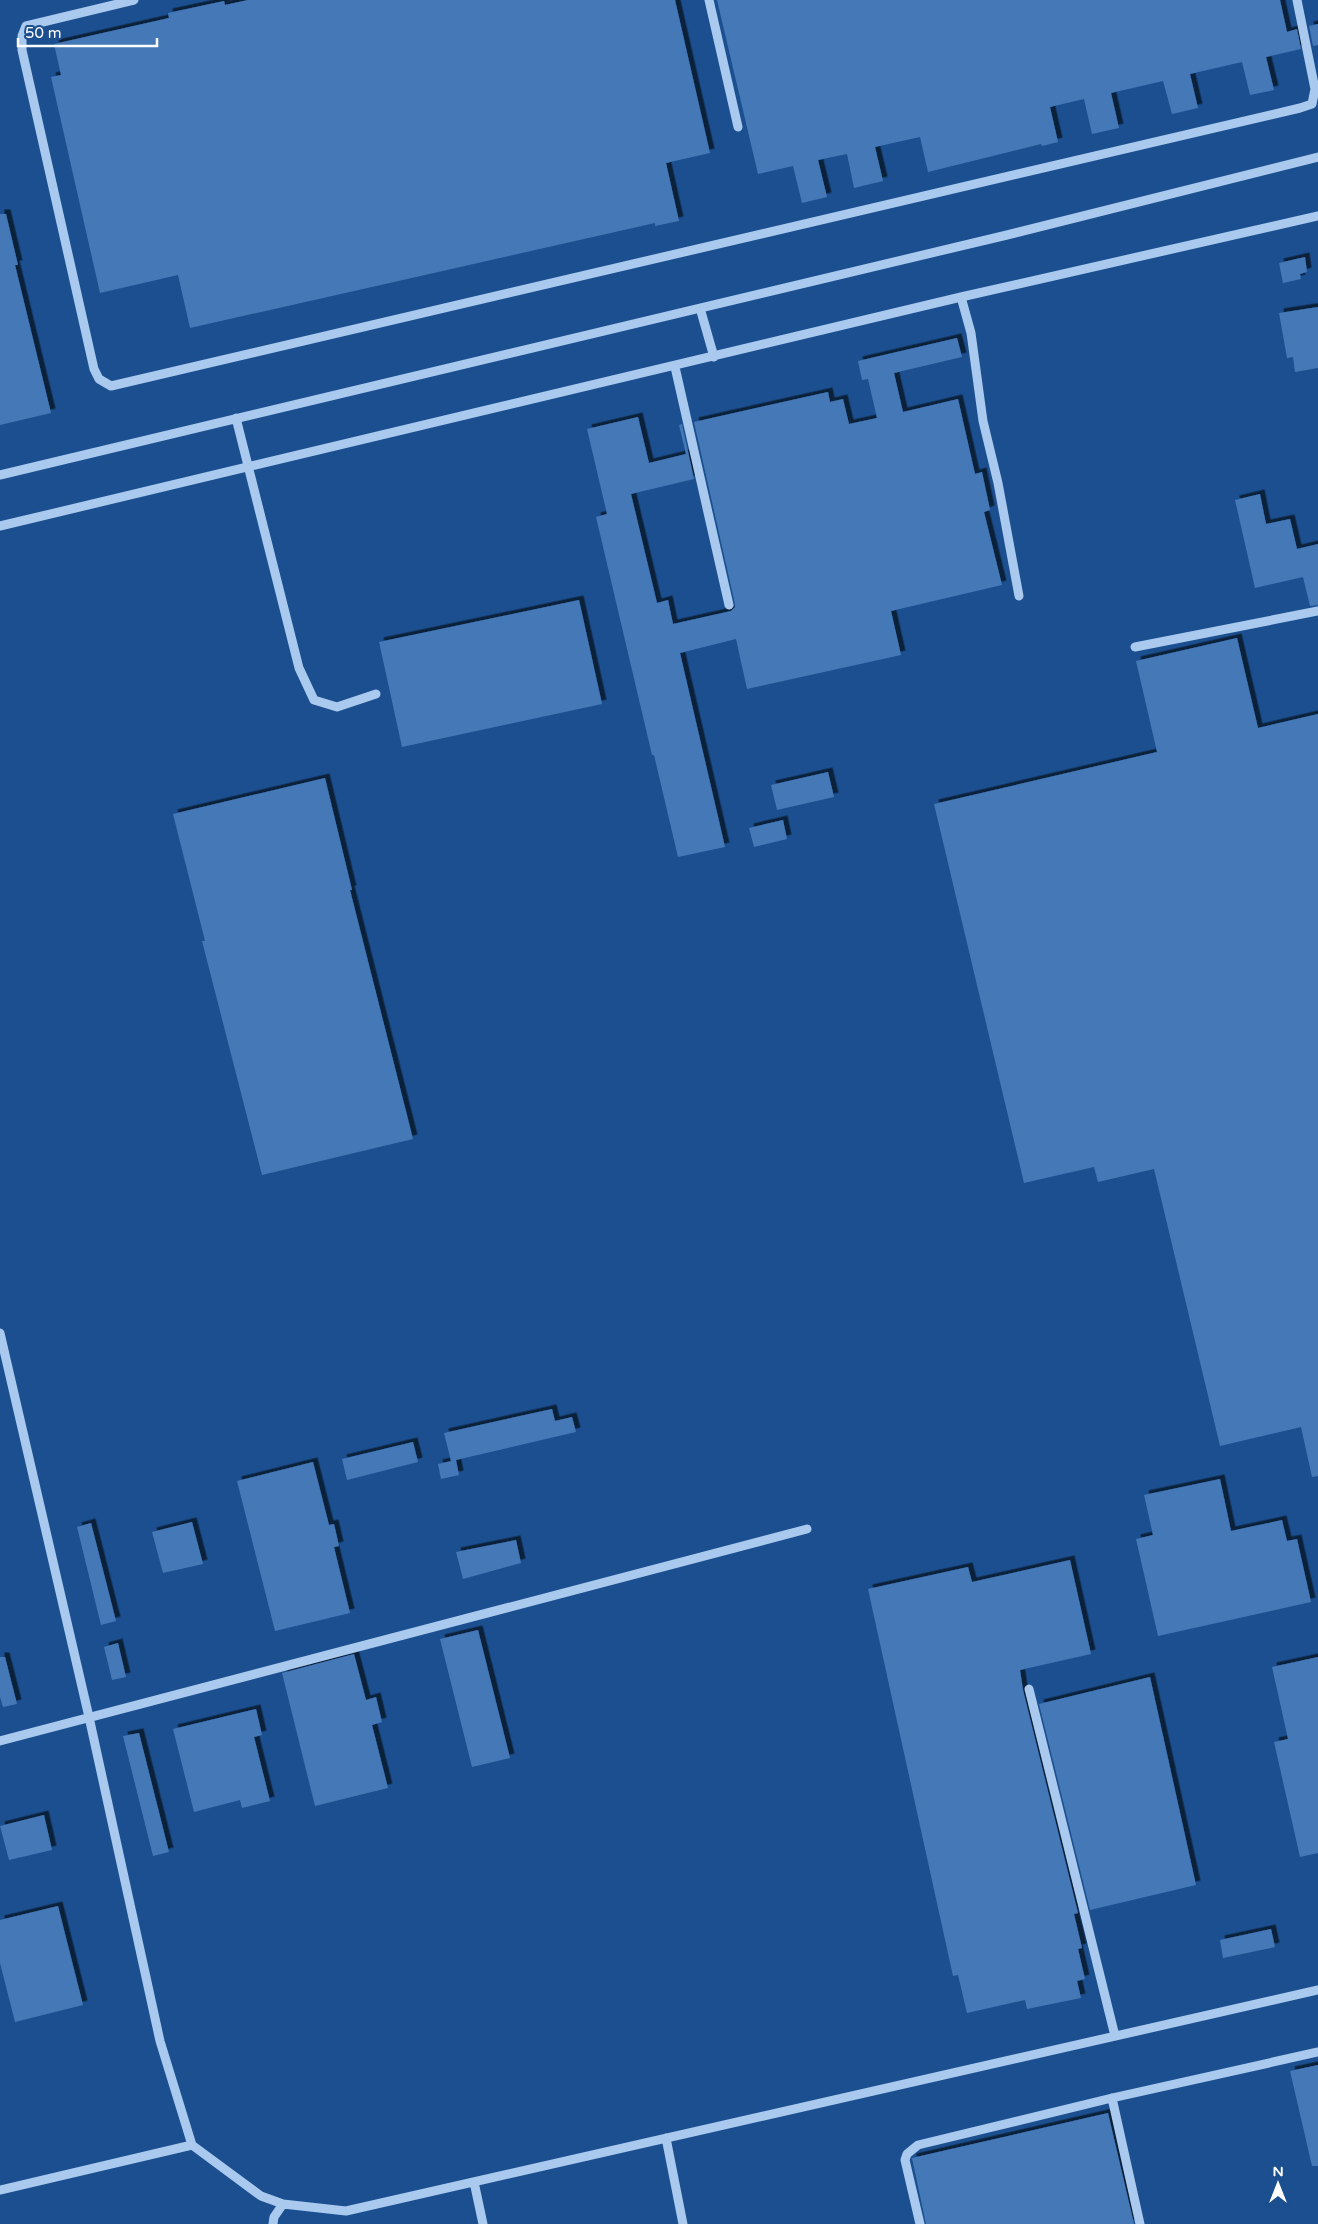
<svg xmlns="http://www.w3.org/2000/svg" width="1318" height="2224" viewBox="0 0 1318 2224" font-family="'Varela Round',sans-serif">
	<defs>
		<filter id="shadow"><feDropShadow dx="4.5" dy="-4.5" stdDeviation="0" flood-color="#0009"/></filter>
	</defs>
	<rect width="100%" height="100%" fill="#1b4f8f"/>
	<path fill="#4478b7" filter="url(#shadow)" d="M248 0H675L710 153 666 163 679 221 655 226V223L190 328 178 275 100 293 51 77 61 75 54 44 169 18 168 13 224 1 225 5Z
		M717 0H1280L1287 32 1297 29 1301 49 1266 57 1274 90 1250 95 1242 62 1190 74 1198 108 1172 114 1163 81 1111 93 1119 128 1092 134 1084 99 1050 107 1058 142 1042 146 1041 144 928 172 920 137 875 147 883 181 854 188 847 154 818 160 827 197 802 203 793 166 758 174Z
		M1318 24V45L1313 46 1309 26Z
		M0 214H6L18 265H15L51 413 0 425Z
		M1305 257 1307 272 1300 274 1301 279 1283 283 1279 263Z
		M1318 307V368L1295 372 1293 357 1287 358 1279 313Z
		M957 338 962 357 894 373 903 412 958 399 975 474 982 472 990 510 984 512 1002 585 891 611 901 655 747 689 736 639 680 653 725 847 678 857 654 755H652L596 517 607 514 587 429 638 417 649 463 686 454 679 425 682 424 694 479 631 494 657 603 668 600 673 624 731 611 735 607V604L694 422 828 392 830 402 843 399 849 424 877 418 868 379 862 380 858 361Z
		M1260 494 1266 524 1290 519 1297 549 1318 544V605L1310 606 1303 577 1255 588 1235 500Z
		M579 600 602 704 402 747 379 642Z
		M1237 638 1258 728 1318 714V1476L1312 1477 1301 1427 1220 1446 1154 1169 1098 1182 1094 1167 1024 1183 934 804 1157 752 1136 661Z
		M828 772 834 797 777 810 771 785Z
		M325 778 352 890H350L413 1139 262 1175 202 941H205L173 814Z
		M783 820 787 839 754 847 749 828Z
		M552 1409 555 1421 572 1417 576 1432 456 1460 459 1475 441 1479 438 1464 451 1461 444 1433Z
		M413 1442 418 1462 347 1480 342 1459Z
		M313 1462 329 1525 334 1524 339 1546 334 1547 350 1613 275 1631 237 1481Z
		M1220 1479 1231 1531 1282 1520 1287 1541 1297 1539 1311 1602 1158 1636 1136 1539 1153 1535 1144 1495Z
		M192 1522 203 1564 163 1573 152 1532Z
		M91 1523 116 1621 101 1625 77 1527Z
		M516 1540 521 1563 463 1579 456 1552Z
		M1070 1560 1091 1654 1020 1670 1023 1690 1078 1913 1074 1914 1082 1948 1078 1949 1085 1979 1077 1981 1081 1998 1027 2009 1025 2000 967 2013 958 1975 953 1976 868 1589 968 1567 972 1582Z
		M478 1630 510 1758 472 1767 440 1639Z
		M118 1643 126 1677 112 1680 104 1647Z
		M354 1654 366 1700 376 1697 382 1722 372 1725 388 1788 315 1806 282 1673Z
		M0 1657H5L17 1704 3 1707 0 1697Z
		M1318 1657V1853L1300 1857 1274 1742 1288 1739 1272 1667Z
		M1150 1677 1196 1885 1090 1910 1039 1704Z
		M256 1709 262 1735 254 1737 270 1801 242 1808 240 1800 194 1812 173 1729Z
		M139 1733 169 1852 153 1856 123 1736Z
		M44 1815 52 1850 9 1860 0 1826Z
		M58 1906 83 2005 15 2022 0 1963V1920Z
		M1271 1929 1275 1947 1223 1958 1220 1940Z
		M1318 2065V2166H1312L1290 2071Z
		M1108 2113 1134 2224H926L912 2158Z"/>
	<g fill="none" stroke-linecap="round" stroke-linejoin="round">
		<path stroke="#a9c9ee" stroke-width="9" d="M134 0 26 26 22 36V50L94 369 99 379 111 386 1300 108 1312 104 1315 89 1297 0
			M709 0 738 127
			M961 297 971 333 983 421 998 483 1019 596
			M700 308 714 357
			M675 367 729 605
			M236 418 299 668 314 700 337 707 376 694
			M0 475 1007 235 1318 157
			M0 526 961 297 1318 216
			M1135 647 1318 611
			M0 1333 89 1717 160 2041 192 2145 261 2196 283 2204 346 2211 1318 1990
			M1029 1689 1115 2036
			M0 1741 807 1529
			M1112 2098 1140 2224
			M666 2138 683 2224
			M474 2182 483 2224
			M0 2190 192 2145
			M273 2224 274 2217 283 2204
			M920 2224 905 2160 907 2154 918 2145 1112 2098 1318 2052"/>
	</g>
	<g transform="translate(1278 2184)" stroke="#1b4f8f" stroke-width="4" paint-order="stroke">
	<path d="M0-4L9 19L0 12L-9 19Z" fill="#ffffff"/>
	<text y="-8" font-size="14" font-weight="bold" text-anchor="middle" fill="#ffffff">N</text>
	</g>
	<path d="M18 38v8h139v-8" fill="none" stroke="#ffffff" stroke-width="2.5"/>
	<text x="25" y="38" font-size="15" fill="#ffffff" stroke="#1b4f8f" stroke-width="4" paint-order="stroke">50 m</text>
</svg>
